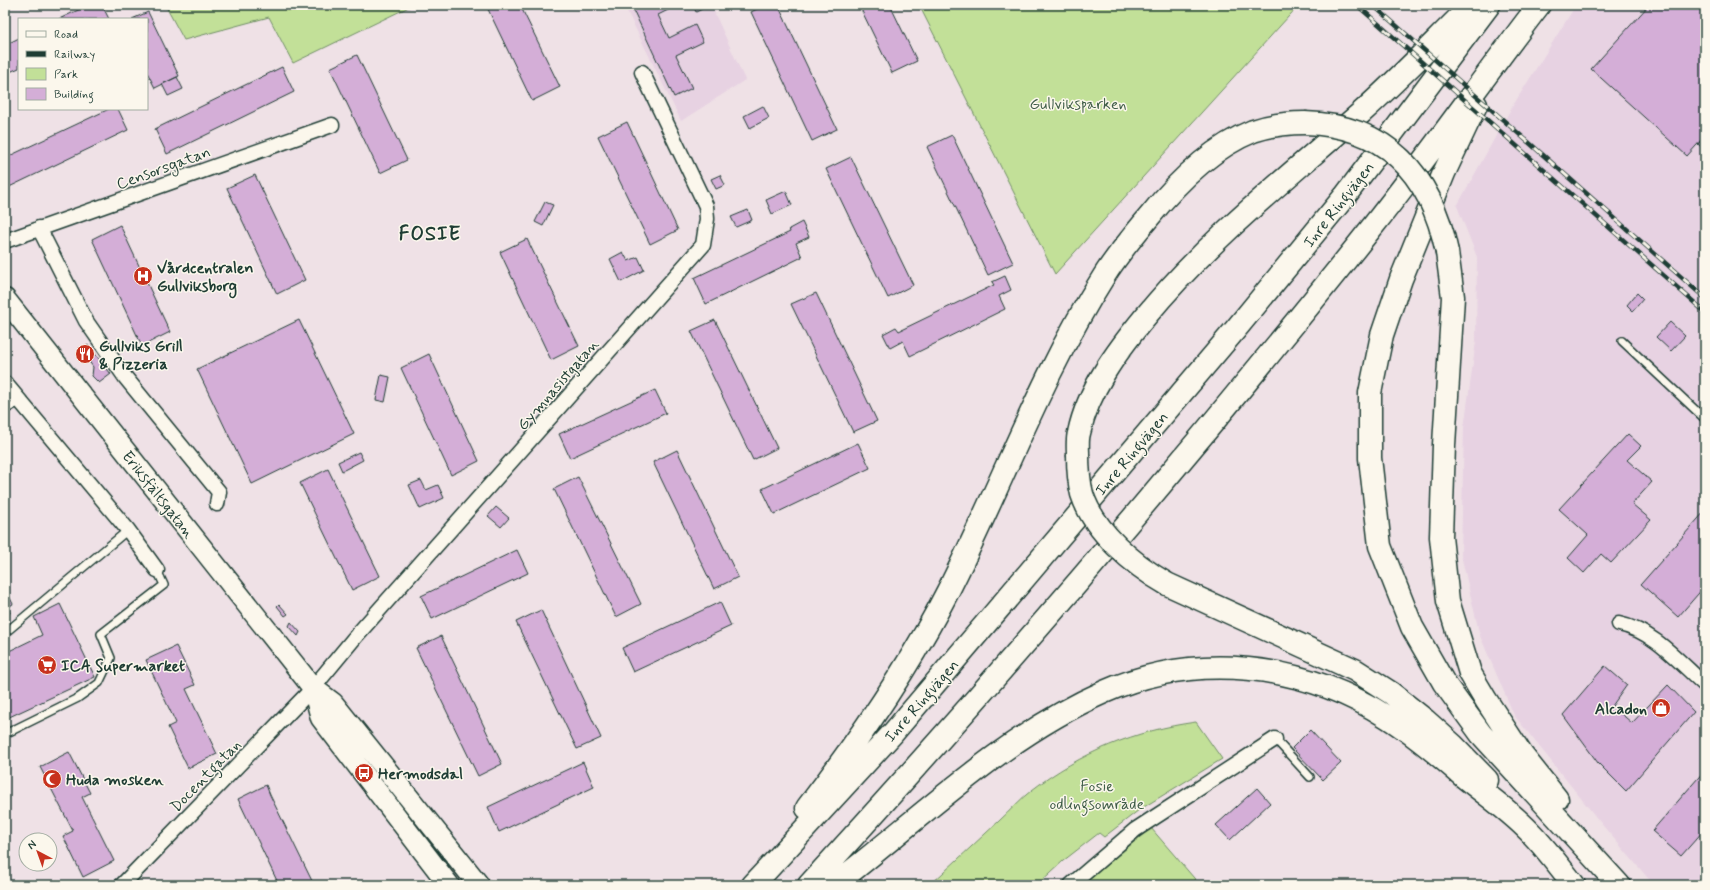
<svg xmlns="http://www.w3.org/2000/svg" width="1710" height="890" viewBox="0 0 1710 890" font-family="Mynerve,sans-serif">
	<rect width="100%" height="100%" fill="#efe1e6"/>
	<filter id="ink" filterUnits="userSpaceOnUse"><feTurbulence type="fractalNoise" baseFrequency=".025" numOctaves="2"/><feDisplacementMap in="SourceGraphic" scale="8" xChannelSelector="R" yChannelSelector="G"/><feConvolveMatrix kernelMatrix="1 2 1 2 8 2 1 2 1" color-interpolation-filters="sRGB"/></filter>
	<g filter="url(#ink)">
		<path fill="#e7d2e2" d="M624 5H711L745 80 681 121Z
			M1576 5H1705V885H1654L1604 827 1514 715 1480 636 1461 555 1464 428 1476 341 1477 257 1457 206 1512 107Z"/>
		<path fill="#c2e098" stroke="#708e66" d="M165 5H413L293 63 269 17 184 40Z
			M919 5H1299L1055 274Z
			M1196 722 1222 759 1139 810 1104 837 1099 833 1063 861 1037 885H930C953 864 976 842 999 821 1010 811 1020 799 1032 790 1080 753 1136 730 1196 722Z
			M1151 828 1200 885H1082Z"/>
		<path fill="#d4aed7" stroke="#1f3d34" d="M89 5H102L109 19H59Z
			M486 5H520L560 87 532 101Z
			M631 5H678L658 15 669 38 695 25 703 42 676 55 692 88 674 97Z
			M693 5H701L702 9 696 12Z
			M765 5H778L837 129 812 141 751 12Z
			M859 5H890L917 61 892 73Z
			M1649 5H1705V136L1687 156 1591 69Z
			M148 12 179 76 155 88 147 72V19H132Z
			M19 38V68L5 74V45Z
			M357 55 407 160 380 173 330 68Z
			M282 67 294 92 167 154 155 129Z
			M177 77 183 89 168 96 162 84Z
			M763 106 769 118 750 128 744 116Z
			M109 109H118L128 130 5 189V158Z
			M627 122 678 230 650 244 598 136Z
			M952 135 1013 263 988 275 927 147Z
			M1705 136V150L1698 144Z
			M851 157 913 285 888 298 826 169Z
			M255 175 305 280 277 294 227 188Z
			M720 175 725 185 716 189 711 179Z
			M786 191 792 205 772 214 766 200Z
			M545 202 553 205 543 226 535 222Z
			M748 210 752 220 736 227 731 217Z
			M802 222 809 237 796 243 802 257 706 304 694 278 790 232 789 229Z
			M120 225 170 332 142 346 92 239Z
			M527 239 579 346 551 360 500 252Z
			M623 252 628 261 638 257 644 270 621 282 610 259Z
			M1005 276 1011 290 999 296 1005 309 910 356 903 341 890 348 883 334 896 327 899 331 994 285 992 282Z
			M816 293 877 421 853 432 791 304Z
			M1637 293 1643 299 1633 311 1627 305Z
			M299 320 354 434 252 484 197 369Z
			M715 320 777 448 753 460 691 331Z
			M1670 322 1685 336 1671 351 1656 337Z
			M88 345 111 374 99 383 92 376 93 367 88 360 83 361 77 354Z
			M429 354 479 461 451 475 401 368Z
			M381 375 390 377 385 402 376 400Z
			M655 390 666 413 570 458 559 434Z
			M1628 434 1641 446 1627 460 1652 482 1632 504 1651 520 1611 563 1601 554 1584 573 1568 558 1588 535 1559 509Z
			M858 443 870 468 774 514 762 489Z
			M677 450 738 577 714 589 653 462Z
			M359 452 363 460 342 471 338 462Z
			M328 469 380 576 352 590 300 483Z
			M578 477 641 604 616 617 554 489Z
			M421 480 426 490 438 485 444 498 420 509 409 485Z
			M496 507 509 518 501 527 488 516Z
			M1705 511V586L1678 617 1641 584Z
			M517 550 528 573 432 619 421 596Z
			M5 588 13 604 8 607 10 613 5 615Z
			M720 602 731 626 633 672 622 648Z
			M60 604 95 677 5 719V653L42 635 34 617Z
			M279 604 288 614 285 616 277 606Z
			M541 610 601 738 577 749 516 622Z
			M291 622 300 632 298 636 289 626Z
			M441 636 502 764 478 776 416 648Z
			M176 646 195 685 186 689 217 754 188 768 168 727 176 723 146 660Z
			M1605 666 1627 685 1612 706 1632 723 1668 685 1694 712 1626 791 1598 763 1563 715Z
			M1310 730 1341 763 1323 780 1292 748Z
			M69 752 90 793 82 797 114 861 83 877 63 836 73 831 40 767Z
			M583 762 594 787 499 832 488 807Z
			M1705 770V829L1681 856 1652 831Z
			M266 785 270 795 314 885H279L238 799Z
			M1257 788 1270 803 1230 840 1216 825Z"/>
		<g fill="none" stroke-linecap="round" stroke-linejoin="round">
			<g stroke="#1f3d34" stroke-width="10">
				<path id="lane" d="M1622 341 1705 419
					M5 410 21 401
					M5 633 128 530
					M5 734 78 698 99 683 111 658 101 634 164 585 157 570
					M1275 739 1310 777"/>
			</g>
			<g stroke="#1f3d34" stroke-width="17">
				<path id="street" d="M39 228 86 321 125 377 219 492 217 504
					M5 241 332 125
					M5 383 128 530 157 570
					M1619 624C1654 631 1679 662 1705 685
					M122 885 313 688 356 636 703 245 707 219 706 206 642 72
					M1071 885 1135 830 1275 739"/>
			</g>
			<g stroke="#1f3d34" stroke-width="23">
				<path id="secondary" d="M5 299 313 688 333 703 479 885
					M313 688 321 718 449 885"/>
			</g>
			<g stroke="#1f3d34" stroke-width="25">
				<path id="highway" d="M1476 105 1444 173 1401 279 1382 335 1370 393V458L1380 546 1412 627 1444 683 1481 734 1619 885
					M1447 252 1453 297 1444 445 1441 537 1448 601 1470 673 1486 700 1522 755 1557 799
					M1078 455C1078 448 1077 440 1079 433 1088 390 1117 351 1145 317 1209 239 1287 178 1362 112 1400 78 1435 41 1472 5
					M1167 584 1355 670 1391 693 1425 720 1453 745 1487 780
					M807 808C859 740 909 668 948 591 1001 487 1041 375 1104 276 1117 255 1133 236 1149 217 1177 182 1211 148 1253 131 1270 125 1288 123 1305 123
					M753 885 893 733 1235 330 1345 196 1489 5
					M809 885C1004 672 1193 452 1373 226 1430 154 1483 78 1539 5
					M834 885C921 818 1002 737 1104 692 1196 651 1302 663 1387 717 1414 734 1440 756 1464 777 1485 794 1510 811 1529 831 1545 847 1560 867 1574 885"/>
			</g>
			<use href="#lane" stroke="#fbf7ec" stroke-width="7"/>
			<use href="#street" stroke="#fbf7ec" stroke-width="14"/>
			<use href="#secondary" stroke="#fbf7ec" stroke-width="20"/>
			<use href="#highway" stroke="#fbf7ec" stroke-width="22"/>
			<g stroke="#1f3d34" stroke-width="4.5">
				<path id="rail" d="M1357 5 1705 312
					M1373 5 1705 298"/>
			</g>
			<use href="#rail" stroke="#fbf7ec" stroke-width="3" stroke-dasharray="9" stroke-linecap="butt"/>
			<g stroke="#1f3d34" stroke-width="25" stroke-linecap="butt">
				<path id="highway-bridge" d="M1305 123C1387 125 1431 175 1447 252
					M1078 455C1078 468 1079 482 1082 494 1094 532 1134 565 1167 584"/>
			</g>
			<use href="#highway-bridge" stroke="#fbf7ec" stroke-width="22"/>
		</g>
	</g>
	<defs>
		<g id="hospital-disc" transform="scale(1)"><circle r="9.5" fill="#c8321e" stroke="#fbf7ec"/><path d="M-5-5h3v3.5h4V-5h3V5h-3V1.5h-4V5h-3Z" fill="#fff"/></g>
		<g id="restaurant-disc" transform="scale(1)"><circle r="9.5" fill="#c8321e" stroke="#fbf7ec"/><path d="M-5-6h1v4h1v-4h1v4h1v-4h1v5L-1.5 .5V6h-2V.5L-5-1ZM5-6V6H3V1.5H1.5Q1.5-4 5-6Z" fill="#fff"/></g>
		<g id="supermarket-disc" transform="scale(1)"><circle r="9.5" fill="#c8321e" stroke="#fbf7ec"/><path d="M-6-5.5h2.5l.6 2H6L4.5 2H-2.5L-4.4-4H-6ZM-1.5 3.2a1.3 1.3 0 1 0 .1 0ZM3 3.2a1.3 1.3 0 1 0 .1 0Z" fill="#fff"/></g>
		<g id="shop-disc" transform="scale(1)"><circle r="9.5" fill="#c8321e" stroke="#fbf7ec"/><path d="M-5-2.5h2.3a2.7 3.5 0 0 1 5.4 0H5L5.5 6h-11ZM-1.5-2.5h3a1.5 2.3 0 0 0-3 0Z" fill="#fff"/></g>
		<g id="bus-disc" transform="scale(1)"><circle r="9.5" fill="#c8321e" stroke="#fbf7ec"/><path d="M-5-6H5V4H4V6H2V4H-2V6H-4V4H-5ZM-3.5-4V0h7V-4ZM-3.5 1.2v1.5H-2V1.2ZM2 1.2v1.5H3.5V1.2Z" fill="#fff"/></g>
		<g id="mosque-disc" transform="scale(1)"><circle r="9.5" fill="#c8321e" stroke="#fbf7ec"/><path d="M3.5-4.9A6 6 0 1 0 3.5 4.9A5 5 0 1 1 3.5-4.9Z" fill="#fff"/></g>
	</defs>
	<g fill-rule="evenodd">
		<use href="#hospital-disc" x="143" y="276"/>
		<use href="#restaurant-disc" x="85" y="354"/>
		<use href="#supermarket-disc" x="47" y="665"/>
		<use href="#shop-disc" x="1661" y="708"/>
		<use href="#bus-disc" x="364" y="773"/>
		<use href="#mosque-disc" x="52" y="779"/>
	</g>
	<g text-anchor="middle" stroke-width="3" stroke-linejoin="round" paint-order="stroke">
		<g font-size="16" fill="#405e48" stroke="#fbf7ec">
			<text x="1078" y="109">Gullviksparken</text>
			<text x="1097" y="791">Fosie<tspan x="1097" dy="18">odlingsområde</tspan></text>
		</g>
		<g font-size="16" fill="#1f3d34" stroke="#fbf7ec">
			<text transform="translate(163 167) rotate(-20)" y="6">Censorsgatan</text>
			<text transform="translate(1338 204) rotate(-52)" y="6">Inre Ringvägen</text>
			<text transform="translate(557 384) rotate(-49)" y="6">Gymnasistgatan</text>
			<text transform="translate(1131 453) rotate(-50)" y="6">Inre Ringvägen</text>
			<text transform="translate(159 494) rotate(52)" y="6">Eriksfältsgatan</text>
			<text transform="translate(921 700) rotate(-49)" y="6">Inre Ringvägen</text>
			<text transform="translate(205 775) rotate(-46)" y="6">Docentgatan</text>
		</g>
		<g font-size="16" font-weight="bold" fill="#1f3d34" stroke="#fbf7ec" text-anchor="start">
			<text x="157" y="273">Vårdcentralen<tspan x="157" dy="18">Gullviksborg</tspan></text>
			<text x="99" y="351">Gullviks Grill<tspan x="99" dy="18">&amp; Pizzeria</tspan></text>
			<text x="61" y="671">ICA Supermarket</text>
			<text x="1647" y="714" text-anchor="end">Alcadon</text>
			<text x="378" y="779">Hermodsdal</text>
			<text x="66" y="785">Huda mosken</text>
		</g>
		<g font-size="20" font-weight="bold" letter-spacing="1" fill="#1f3d34" stroke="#fbf7ec">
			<text x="430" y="240">FOSIE</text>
		</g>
	</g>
	<rect width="1710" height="890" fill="none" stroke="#fbf7ec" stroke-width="20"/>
	<rect x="10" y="10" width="1690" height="870" fill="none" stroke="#1f3d34" stroke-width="1.5" filter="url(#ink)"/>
	<rect x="18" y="18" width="130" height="92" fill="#fbf7ec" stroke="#a3ada2"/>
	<rect x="26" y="31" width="20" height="6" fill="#fbf7ec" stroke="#a3ada2"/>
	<text x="54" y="38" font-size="12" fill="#1f3d34">Road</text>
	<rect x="26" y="51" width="20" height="6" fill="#1f3d34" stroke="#a3ada2"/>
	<text x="54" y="58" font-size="12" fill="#1f3d34">Railway</text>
	<rect x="26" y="68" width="20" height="12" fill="#c2e098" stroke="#a3ada2"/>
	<text x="54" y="78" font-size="12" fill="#1f3d34">Park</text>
	<rect x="26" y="88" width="20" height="12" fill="#d4aed7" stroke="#a3ada2"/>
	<text x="54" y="98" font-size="12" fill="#1f3d34">Building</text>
	<g transform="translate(38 852) rotate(319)"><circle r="19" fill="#fbf7ec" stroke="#a3ada2"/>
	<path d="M0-3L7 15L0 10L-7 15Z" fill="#c8321e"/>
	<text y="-6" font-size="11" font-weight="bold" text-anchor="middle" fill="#1f3d34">N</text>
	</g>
</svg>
